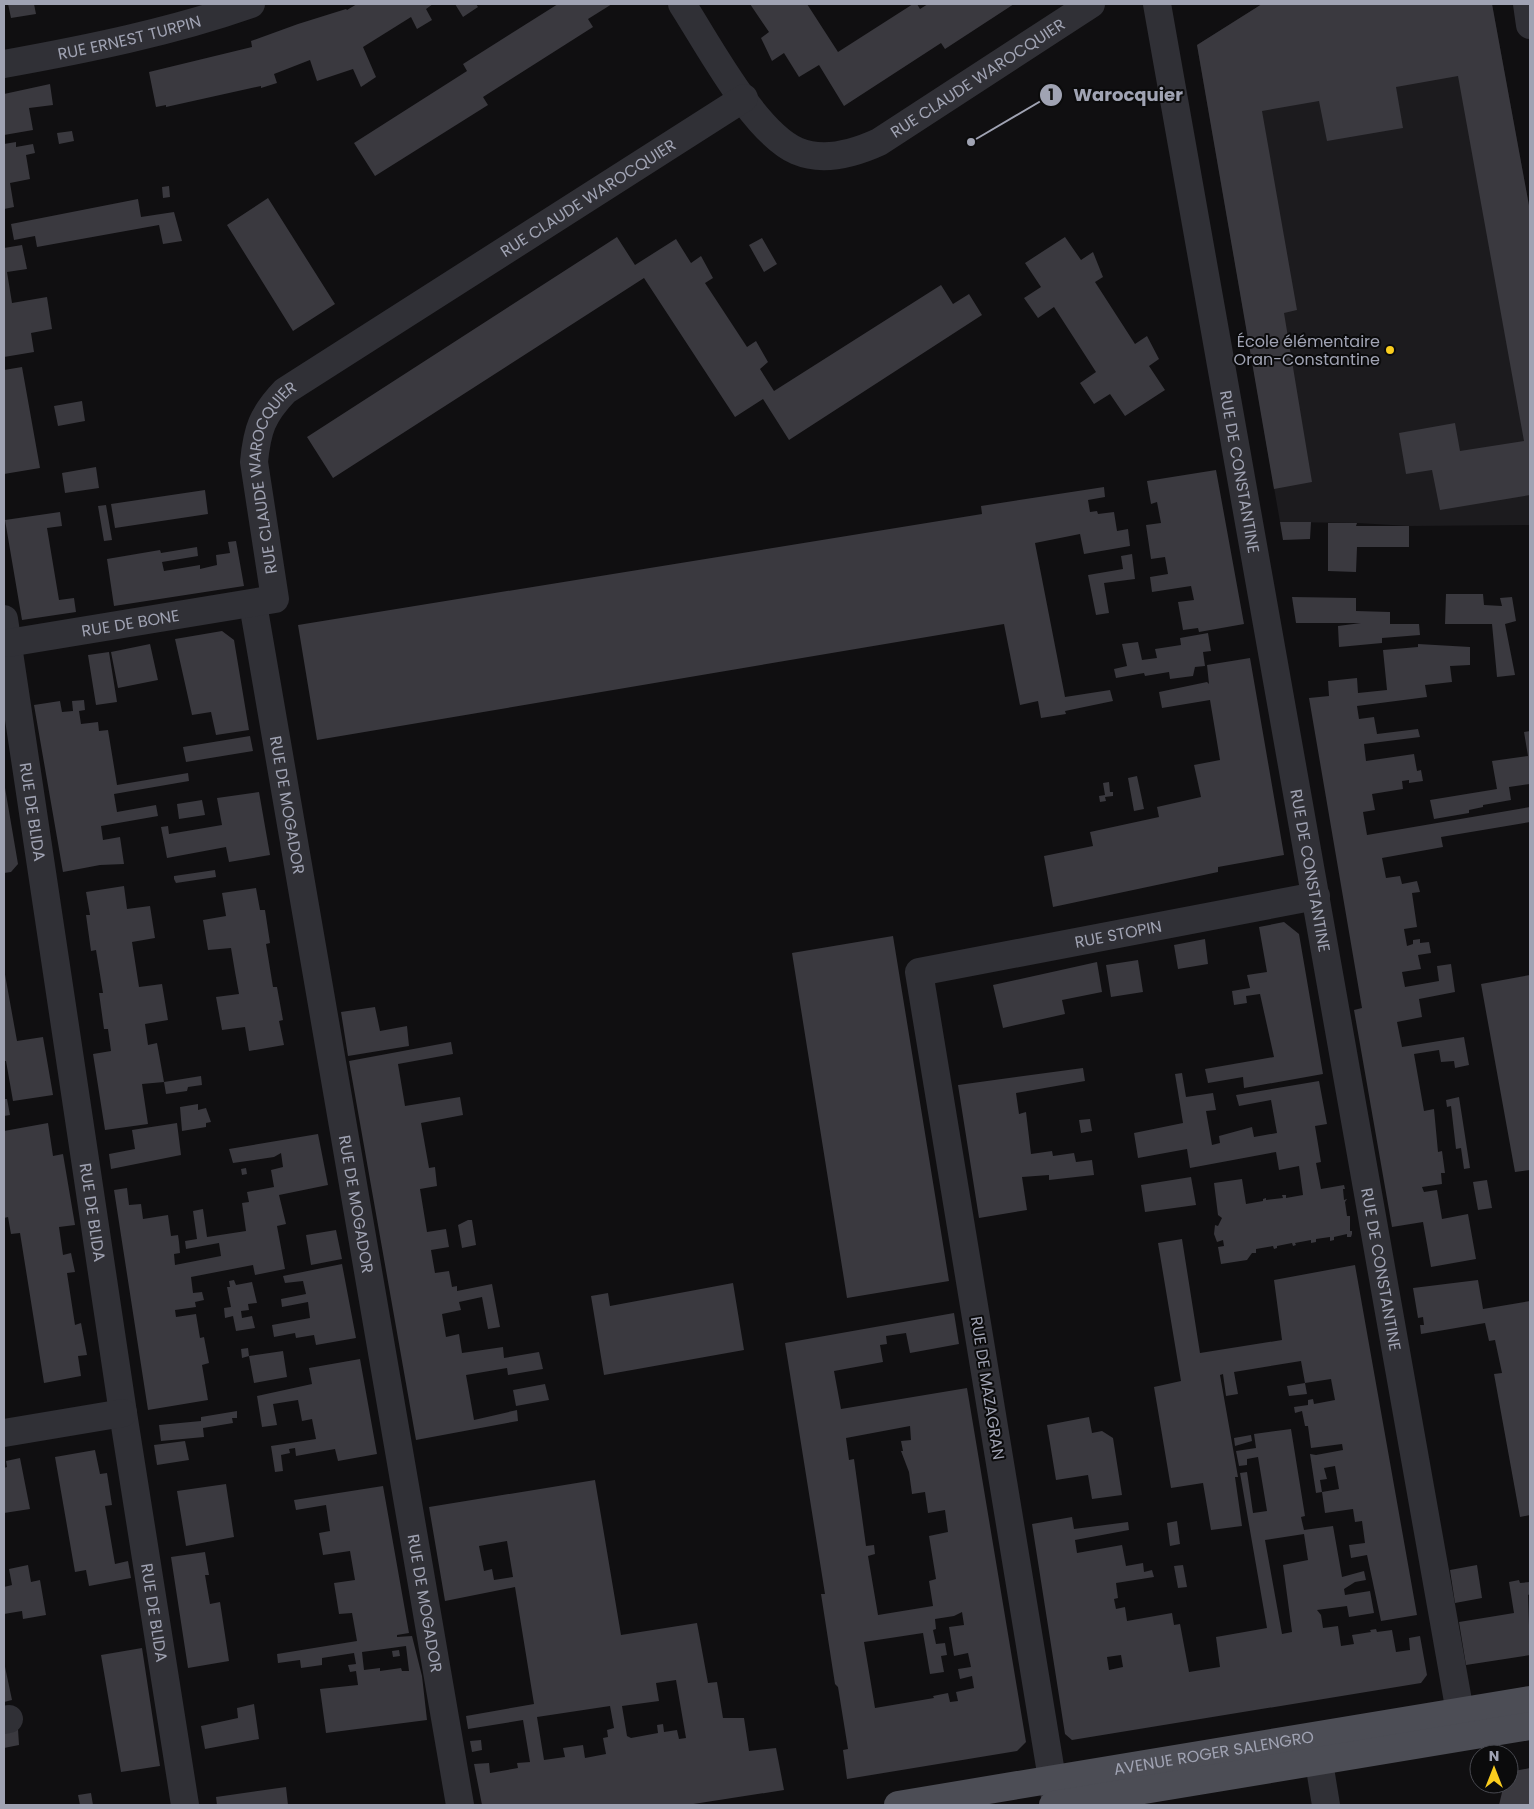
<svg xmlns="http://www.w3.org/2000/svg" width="1534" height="1809" viewBox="0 0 1534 1809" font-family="Poppins,sans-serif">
	<rect width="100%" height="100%" fill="#100f11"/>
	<path fill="#1c1b1e" d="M1262 4H1492L1530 211V525L1409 526 1357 523 1280 522 1197 45Z"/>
	<path fill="#3a393f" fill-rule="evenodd" d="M8 4H34L36 14 11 18Z
		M357 4H433L426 9 432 20 417 29 411 17 363 47 376 77 361 87 353 69 317 81 310 60 274 74 277 83 261 88V86L166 107V105L156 107 149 72 252 47 251 41 298 24 346 9 347 10Z
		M455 4H476L478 7 463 17Z
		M558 4H612L588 19 593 27 483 97 488 105 375 176 354 143 467 71 463 64Z
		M750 4H807L838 52 913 4H917L920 9 928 4H1014L945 49 941 43 844 106 819 65 799 77 784 53 772 61 761 38 769 32Z
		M1262 4H1492L1530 211V495L1440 510 1432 470 1406 474 1399 433 1455 423 1460 451 1524 441 1458 76 1396 87 1403 128 1327 141 1319 101 1262 111 1297 310 1284 313 1312 482 1274 489 1197 45Z
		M50 84 53 105 29 108 33 130 4 135V94Z
		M72 131 74 141 59 144 57 133Z
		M16 142V147L33 144 35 153 26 155 30 179 10 183 14 207 4 209V144Z
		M169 186 170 197 163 198 162 187Z
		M268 198 335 304 293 331 227 225Z
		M138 199 141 217 174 212 182 241 163 244 159 225 37 247 35 236 14 240 11 224Z
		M617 237 635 265 676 239 691 263 701 256 713 278 705 283 747 347 756 341 768 362 760 369 774 391 941 285 953 304 969 294 982 315 789 440 763 399 735 417 644 278 333 478 307 437Z
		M1065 237 1081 260 1093 252 1103 277 1095 282 1135 344 1147 336 1159 359 1149 366 1165 390 1125 416 1110 394 1094 404 1080 383 1096 372 1054 307 1038 318 1024 298 1041 287 1025 263Z
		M762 238 777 264 764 272 749 245Z
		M22 245 27 269 7 272 12 303 47 297 52 329 31 333 34 352 4 357V248Z
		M22 367 40 468 4 474V370Z
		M82 401 85 421 58 426 54 406Z
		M96 467 99 488 65 493 62 473Z
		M1216 470 1244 624 1199 632 1198 628 1183 630 1178 602 1194 600 1191 586 1152 592 1150 577 1168 574 1165 557 1151 559 1146 525 1161 523 1157 502 1151 504 1147 481Z
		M1104 487 1105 497 1088 500 1090 512 1097 511 1098 514 1114 512 1117 531 1128 529 1130 546 1084 554 1080 534 1035 543 1065 697 1110 690 1113 701 1065 711 1066 714 1041 718 1038 701 1020 705 1004 624 317 740 298 625 982 514 981 506Z
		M205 490 208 514 115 528 111 504Z
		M106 505 112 540 104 541 98 506Z
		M60 512 62 526 47 528 59 600 74 598 76 612 22 620 5 520Z
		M1280 522H1311L1310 539 1283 540Z
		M1328 523H1357L1356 526H1409V547H1357L1356 572 1328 571Z
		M236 541 244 586 114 606 107 559 160 550 161 553 197 547 198 556 162 562 164 571 200 565V569L217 565 216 555 230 553 228 542Z
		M1132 554 1135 579 1104 583 1109 613 1096 615 1088 575 1123 569 1121 556Z
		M1446 594H1483L1484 605 1502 606 1500 598 1512 597 1516 621 1505 624 1515 675 1497 677 1492 624H1445Z
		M1292 597 1356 598V611L1390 612V624H1419L1420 635 1382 638V643L1339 647 1338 626 1361 623H1296Z
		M222 631 234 640 249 730 216 735 211 712 192 715 175 639Z
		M1208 633 1211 651 1203 652 1205 666 1195 667 1193 676 1170 679 1169 672 1145 676 1144 673 1116 678 1114 669 1127 666 1122 644 1138 642 1142 660 1157 658 1155 649 1181 645 1180 638Z
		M150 644 158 680 118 688 111 652Z
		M1418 644 1470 647V665L1450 666 1452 682 1425 685 1427 697 1357 706 1359 719 1374 717 1377 734 1418 729 1420 737 1364 744 1366 761 1414 754 1417 771 1421 770 1423 781 1409 783V780L1402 781 1403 789 1372 794 1375 810 1363 812 1367 835 1530 807V822L1441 837 1443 847 1382 858 1386 878 1400 876 1402 884 1417 881 1420 892 1412 893 1417 927 1404 929 1407 946 1413 944V940L1420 939V943L1429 942 1431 953 1418 955 1421 969 1402 972 1405 987 1439 981 1437 966 1451 964 1455 992 1419 999 1422 1017 1397 1022 1402 1047 1464 1037 1469 1065 1455 1068 1454 1061 1441 1062 1439 1050 1414 1054 1424 1111 1434 1109 1438 1152 1442 1151 1445 1173H1441L1442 1184 1422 1187 1424 1192 1437 1190 1442 1219 1468 1214 1476 1259 1431 1267 1423 1222 1392 1227 1354 1010 1362 1008 1309 698 1329 696 1328 681 1357 678 1358 693 1387 690 1383 650 1418 647Z
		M109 652 117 702 96 705 88 655Z
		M1250 658 1284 855 1218 867V872L1053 907 1044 856 1093 846 1090 832 1159 817 1157 807 1201 797 1194 765 1220 760 1210 700 1162 708 1159 692 1207 682 1209 684 1207 665Z
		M84 700 85 710 79 711 81 724 98 722 99 731 108 730 117 785 188 773 189 781 114 794 117 812 156 805 158 816 101 826 103 840 120 837 124 864 100 865 63 872 34 705 60 701 62 712 73 711 72 701Z
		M1530 731V784L1509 787 1511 800 1483 805V807L1469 810V813L1434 819 1430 800 1497 789 1492 761 1528 756 1524 732Z
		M250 736 253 751 186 762 183 747Z
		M1137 776 1144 809 1134 811 1128 778Z
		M4 782 18 864 11 872 4 873Z
		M1109 782 1110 792H1113V796L1105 797 1106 801 1100 802 1099 796 1105 795 1103 783Z
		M259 792 270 855 229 862 226 847 167 858 161 827 168 826 169 834 222 825 217 798Z
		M202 800 205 815 179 819 177 804Z
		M215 870 216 877 176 883 174 879V876Z
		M124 886 127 909 150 906 155 938 132 942 139 987 162 984 168 1020 145 1024 148 1045 157 1043 164 1082 142 1084 148 1124 105 1130 93 1054 111 1051 108 1029H104L99 993H103L96 950 91 951 86 915H90L86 892Z
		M256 888 260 910H265L270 943 266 944 273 987H277L283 1020 279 1021 284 1045 249 1051 245 1027 222 1030 216 997 239 994 235 972 231 948 208 950 203 920 226 916 222 893Z
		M1284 922 1299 934 1323 1074 1244 1088 1243 1077 1208 1083 1205 1069 1274 1057 1260 994 1246 996 1247 1003 1234 1005 1232 991 1250 988 1247 975 1267 972 1259 927Z
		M893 936 949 1281 847 1298 792 953Z
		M1205 939 1208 964 1178 969 1174 945Z
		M1138 960 1143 992 1111 997 1106 965Z
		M1097 962 1102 992 1062 1000 1065 1014 1003 1028 993 985Z
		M4 969 17 1041 43 1037 53 1095 13 1101 6 1061H4Z
		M1530 975V1170L1515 1172 1481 984Z
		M375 1007 380 1031 407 1026 409 1046 348 1056 341 1012Z
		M451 1042 453 1054 398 1064 405 1106 460 1097 463 1115 421 1123 429 1168 435 1167 437 1186 420 1189 427 1232 446 1229 449 1247 431 1250 435 1273 449 1271 452 1287 457 1286V1291L492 1284 500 1327 488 1329 482 1297 459 1302 461 1310 442 1314 446 1337 459 1334 462 1353 503 1347 504 1358 539 1352 543 1369 508 1375 507 1368 466 1375 474 1420 517 1410 518 1421 416 1440 349 1061Z
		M1083 1068 1085 1081 1016 1093 1019 1114 1026 1112 1031 1154 1052 1151 1053 1156 1074 1153 1076 1162 1092 1160 1094 1175 1049 1180V1175L1022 1177 1027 1210 979 1218 958 1085Z
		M1182 1073 1186 1097 1213 1093 1216 1110 1206 1111 1212 1145 1220 1143 1219 1136 1252 1127 1254 1137 1277 1133 1271 1100 1239 1106 1236 1095 1319 1081 1327 1124 1315 1126 1321 1162 1316 1163 1321 1189 1344 1185 1345 1189H1343L1344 1200 1347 1199 1345 1202 1347 1216H1350V1231H1352V1234L1351 1237H1347V1234L1334 1237V1240L1330 1241V1237L1316 1239V1242L1311 1243V1240L1295 1243 1296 1245 1293 1246 1292 1243 1277 1246V1248L1274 1249 1273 1246 1256 1249V1253H1252L1247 1260 1221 1264 1218 1247 1224 1246 1223 1240 1217 1242 1214 1234 1215 1225 1218 1226 1222 1218 1218 1215 1214 1183 1242 1179 1246 1204 1263 1201V1199L1266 1198V1200L1283 1198 1282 1195H1286V1198L1303 1195 1299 1166 1279 1170 1276 1152 1190 1168 1187 1149 1138 1158 1134 1133 1183 1123 1175 1074Z
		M201 1076 202 1085 188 1087 187 1091 166 1094 164 1082Z
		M1459 1097 1470 1168 1464 1169 1461 1148 1456 1149 1451 1106 1447 1107 1446 1100Z
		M4 1099H7L10 1115 4 1116Z
		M198 1104V1110L206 1108 211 1122 206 1123V1127L182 1131 180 1107Z
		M1090 1119 1092 1131 1081 1133 1079 1120Z
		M48 1123 53 1156 63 1154 75 1225 59 1227 63 1255 71 1253 75 1272 67 1273 75 1325 81 1323 87 1355 78 1356 81 1376 44 1383 20 1233 11 1234 8 1217 4 1218V1131Z
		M177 1123 181 1155 111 1169 109 1154 135 1149 132 1130Z
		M318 1134 328 1185 279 1195 286 1224 277 1226 285 1269 255 1275 253 1265 191 1277 193 1293 202 1292 204 1300 195 1302 196 1307 175 1310 176 1317 196 1314 200 1338 204 1337 209 1363 202 1365 208 1400 148 1410 114 1190 127 1188 129 1205 141 1204 143 1219 168 1215 171 1236 178 1235 179 1242 180 1253 174 1254 175 1265 221 1256 219 1243 186 1249 185 1241 197 1239 193 1211 203 1209 207 1237 246 1231 242 1203 249 1202 247 1192 274 1187 271 1170 283 1167 281 1153 274 1157 233 1163 229 1149Z
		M246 1168 247 1174 242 1175 241 1169Z
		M1191 1177 1196 1205 1145 1212 1141 1185Z
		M1487 1180 1492 1208 1478 1210 1473 1182Z
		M468 1220H472L476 1245 462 1248 458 1225Z
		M336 1230 342 1259 311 1265 306 1235Z
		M1182 1239 1200 1353 1282 1340 1274 1280 1355 1265 1417 1615 1381 1621 1367 1555 1351 1558 1349 1545 1365 1543 1362 1521 1355 1522 1353 1509 1325 1513 1322 1492 1339 1489 1335 1466 1324 1468 1327 1479 1320 1480 1322 1492 1316 1493 1310 1454 1316 1455 1343 1450 1342 1444 1311 1448 1308 1426H1305L1302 1411 1295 1413 1294 1407 1308 1405V1400L1313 1399 1314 1404 1335 1400 1331 1379 1305 1383 1301 1361 1234 1372 1238 1394 1226 1396 1223 1374 1220 1375 1238 1477H1235L1242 1526 1211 1530 1203 1483 1171 1488 1154 1387 1181 1381 1158 1243Z
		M342 1264 356 1338 316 1345 314 1335 296 1338 295 1333 274 1337 272 1325 310 1318 308 1302 282 1307 281 1299 306 1294 303 1281 285 1283 283 1276Z
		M234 1280 236 1285 252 1282 257 1303 248 1304 249 1310 241 1311 242 1318 252 1316 255 1328 236 1331 233 1316 225 1318 224 1308 231 1307 227 1287H230L229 1281Z
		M1478 1280 1483 1309 1530 1301V1515L1520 1517 1494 1374 1502 1373 1495 1340 1489 1341 1485 1323 1421 1334 1420 1325H1424L1423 1317 1418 1318 1413 1288Z
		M733 1283 744 1350 604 1375 591 1296 608 1293 610 1306Z
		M954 1313 959 1344 910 1353 906 1333 886 1336 887 1344 880 1345 883 1362 834 1371 841 1409 967 1388 1026 1742 1017 1751 847 1779 843 1750 848 1749 838 1687 835 1684 821 1594H825L785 1343ZM910 1426 911 1440 901 1441 903 1451H901L909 1472 912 1494 925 1492 928 1513 945 1510 948 1532 929 1536 936 1579 929 1581 933 1606 878 1615 868 1556 875 1554 874 1545 866 1546 854 1459 849 1460 846 1438ZM962 1612 964 1625 949 1627 954 1656 968 1653 971 1667 958 1669 960 1679 972 1676 974 1688 956 1692 958 1701 950 1702 948 1693 933 1696 934 1698 875 1708 864 1642 923 1633 930 1674 944 1672 941 1656 947 1655 945 1643 936 1644 933 1630 936 1629 935 1619 954 1616Z
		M248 1348 249 1356 283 1351 287 1377 254 1383 249 1356 242 1358 241 1349Z
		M360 1359 377 1454 338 1461 335 1449 296 1456 295 1448 289 1449 290 1453 281 1455 283 1471 275 1472 271 1446 316 1439 312 1419 302 1421 298 1400 273 1404 277 1425 262 1427 257 1396 312 1384 309 1368Z
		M1305 1383 1307 1394 1289 1396 1287 1386Z
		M545 1384 549 1400 516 1406 513 1390Z
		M237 1411V1418H232L233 1423 203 1428 204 1437 161 1441 159 1425 201 1421V1417Z
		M1089 1417 1092 1433 1102 1431 1113 1438 1122 1495 1092 1499 1088 1475 1056 1480 1047 1425Z
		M1291 1429 1305 1516 1301 1517 1304 1530 1333 1526 1342 1577 1364 1571 1366 1580 1355 1582 1344 1589 1345 1595 1370 1591 1374 1613 1349 1617 1347 1606 1317 1610 1321 1615 1323 1628 1338 1626 1341 1646 1354 1644 1352 1635 1371 1632 1370 1630 1376 1629 1377 1632 1392 1630 1396 1652 1410 1650 1409 1638 1420 1636 1427 1675 1421 1683 1072 1740 1065 1734 1032 1524 1072 1517 1074 1529 1128 1522 1129 1530 1075 1540 1077 1553 1122 1545 1126 1566 1143 1563 1144 1572 1152 1570 1154 1577 1116 1583 1118 1598 1114 1599 1116 1609 1125 1607 1127 1621 1172 1613 1174 1625 1180 1624 1189 1672 1220 1667 1216 1637 1267 1628 1240 1473 1247 1472 1253 1513 1267 1511 1258 1457 1247 1459V1465L1239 1466 1236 1451 1256 1448 1254 1434ZM1304 1534 1308 1560 1283 1565 1292 1632 1282 1634 1265 1540ZM1121 1655 1123 1667 1109 1670 1107 1657Z
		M1251 1435 1252 1441 1235 1446 1234 1438Z
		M185 1441 189 1460 157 1465 154 1445Z
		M95 1450 100 1474 107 1473 112 1505 105 1506 115 1564 128 1561 131 1578 89 1586 86 1570 75 1572 55 1457Z
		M20 1458 30 1509 4 1513V1468L7 1467 6 1461Z
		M595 1480 621 1635 697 1623 708 1683 717 1682 723 1718H744L749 1751 776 1748 784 1790 687 1805H482L474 1764 489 1763 490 1773 518 1768 517 1763 530 1762 523 1720 468 1729 466 1716 534 1704 515 1587 445 1601 429 1507ZM507 1541 513 1577 494 1580 492 1569 484 1571 479 1546ZM676 1680 686 1738 679 1739 677 1730 664 1732 663 1724 657 1725 658 1733 631 1738 627 1736 622 1706 659 1701 656 1683ZM610 1706 614 1728 607 1730 608 1737 603 1738 606 1754 585 1758 583 1745 563 1748 565 1757 544 1760 537 1717Z
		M226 1484 234 1537 186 1546 177 1491Z
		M383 1486 409 1633 397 1635V1637L412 1636 422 1676 427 1720 326 1733 320 1689 358 1685 356 1671 350 1672 348 1665 356 1664 354 1653 322 1658V1665L301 1668 300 1660 278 1663 277 1654 357 1641 352 1613 339 1614 334 1583 355 1580 350 1551 323 1555 319 1533 330 1531 326 1505 296 1510 294 1500ZM406 1646 409 1671H402L401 1668 380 1671V1668L364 1670 362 1652Z
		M1177 1521 1180 1544 1170 1546 1167 1523Z
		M205 1552 209 1575H205L210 1604 220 1602 229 1661 188 1668 171 1557Z
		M28 1565 31 1582 40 1580 46 1615 23 1619 22 1611 4 1614V1587L12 1585 9 1569Z
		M1183 1565 1187 1587 1178 1588 1174 1566Z
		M1477 1565 1482 1598 1455 1603 1450 1570Z
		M1519 1580 1520 1583 1530 1582V1594L1528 1595 1530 1655 1466 1665 1459 1622 1514 1613 1509 1582Z
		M142 1648 160 1766 121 1772 101 1655Z
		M399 1650 400 1656 393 1657 392 1651Z
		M4 1662 12 1700 4 1702Z
		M254 1704 259 1739 205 1749 201 1726 238 1718 237 1708Z
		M18 1729 19 1745 4 1748V1732Z
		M481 1740 482 1750 472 1752 470 1741Z
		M1530 1768V1805H1499L1504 1784H1509V1772Z
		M286 1787 288 1805H217L216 1797Z
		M91 1793 93 1805H80L78 1795Z"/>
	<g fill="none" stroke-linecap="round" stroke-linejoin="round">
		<g stroke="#303036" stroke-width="28">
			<path id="s1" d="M682 4C708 44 754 132 797 151 823 162 855 153 879 142L1091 4"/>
			<path id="s2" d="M1157 4 1464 1735"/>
			<path d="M1527 4 1530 25"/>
			<path id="s3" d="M4 64C87 49 171 32 251 4"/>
			<path id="s4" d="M253 604 460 1805"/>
			<path id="s5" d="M4 619 123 1413 185 1805"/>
			<path id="s6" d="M8 643 275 599 254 462C257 430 262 415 285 391L744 98"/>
			<path d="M4 1433 123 1413"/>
			<path d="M4 1720 9 1719"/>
			<path d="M1315 1738 1326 1805"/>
			<path id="s7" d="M1056 1803 919 972 1316 896"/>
		</g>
		<g stroke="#4c4d55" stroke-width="28">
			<path id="s8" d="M898 1805 1530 1700"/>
			<path d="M1053 1805 1530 1726"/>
		</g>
	</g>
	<circle fill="#facd1e" stroke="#0b0b0c" stroke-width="2" cx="1390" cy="350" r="5"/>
	<g text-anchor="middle" stroke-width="4" stroke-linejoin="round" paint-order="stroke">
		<g font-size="16" fill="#a0a3b3" stroke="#0b0b0c">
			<text dy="6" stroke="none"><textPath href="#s3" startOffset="128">RUE ERNEST TURPIN</textPath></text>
			<text dy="6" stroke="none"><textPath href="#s1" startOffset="391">RUE CLAUDE WAROCQUIER</textPath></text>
			<text dy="6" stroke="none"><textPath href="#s6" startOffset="848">RUE CLAUDE WAROCQUIER</textPath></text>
			<text dy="6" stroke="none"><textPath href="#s2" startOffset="475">RUE DE CONSTANTINE</textPath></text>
			<text dy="6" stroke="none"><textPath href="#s6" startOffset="398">RUE CLAUDE WAROCQUIER</textPath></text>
			<text dy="6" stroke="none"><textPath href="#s6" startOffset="124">RUE DE BONE</textPath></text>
			<text dy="6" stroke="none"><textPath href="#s4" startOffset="204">RUE DE MOGADOR</textPath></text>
			<text dy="6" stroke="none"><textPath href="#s5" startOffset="195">RUE DE BLIDA</textPath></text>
			<text dy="6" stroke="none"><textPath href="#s2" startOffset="880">RUE DE CONSTANTINE</textPath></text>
			<text dy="6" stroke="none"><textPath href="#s7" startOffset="1045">RUE STOPIN</textPath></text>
			<text dy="6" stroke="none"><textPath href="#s4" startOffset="609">RUE DE MOGADOR</textPath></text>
			<text dy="6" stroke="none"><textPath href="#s5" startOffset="600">RUE DE BLIDA</textPath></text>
			<text dy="6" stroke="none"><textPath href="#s2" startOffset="1285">RUE DE CONSTANTINE</textPath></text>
			<text transform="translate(988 1388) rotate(81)" y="6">RUE DE MAZAGRAN</text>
			<text dy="6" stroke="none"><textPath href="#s4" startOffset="1014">RUE DE MOGADOR</textPath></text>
			<text dy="6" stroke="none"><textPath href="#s5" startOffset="1005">RUE DE BLIDA</textPath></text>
			<text dy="6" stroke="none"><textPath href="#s8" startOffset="320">AVENUE ROGER SALENGRO</textPath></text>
		</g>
		<g font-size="16" fill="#a0a3b3" stroke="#0b0b0c" text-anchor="end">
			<text x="1380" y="347">École élémentaire<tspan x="1380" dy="18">Oran-Constantine</tspan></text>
		</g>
	</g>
	<path fill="none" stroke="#a0a3b3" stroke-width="2" d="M971 142L1051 95"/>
	<g fill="#a0a3b3" stroke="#0b0b0c" stroke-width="2">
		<circle cx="971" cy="142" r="5"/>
		<circle cx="1051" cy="95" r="12"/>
	</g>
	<g font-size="15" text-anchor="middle" font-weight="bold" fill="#111">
		<text x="1051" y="100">1</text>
	</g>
	<g font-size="18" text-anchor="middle" font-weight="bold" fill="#a0a3b3" stroke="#0b0b0c" stroke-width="4" stroke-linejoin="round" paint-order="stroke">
		<text x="1128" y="101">Warocquier</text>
	</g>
	<rect width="1534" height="1809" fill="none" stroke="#a0a3b3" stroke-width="10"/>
	<g transform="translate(1494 1769)"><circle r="24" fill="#0b0b0c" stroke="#47484f"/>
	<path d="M0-4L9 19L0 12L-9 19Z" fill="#facd1e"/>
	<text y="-8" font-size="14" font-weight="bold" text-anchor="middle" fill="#a0a3b3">N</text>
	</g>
</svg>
